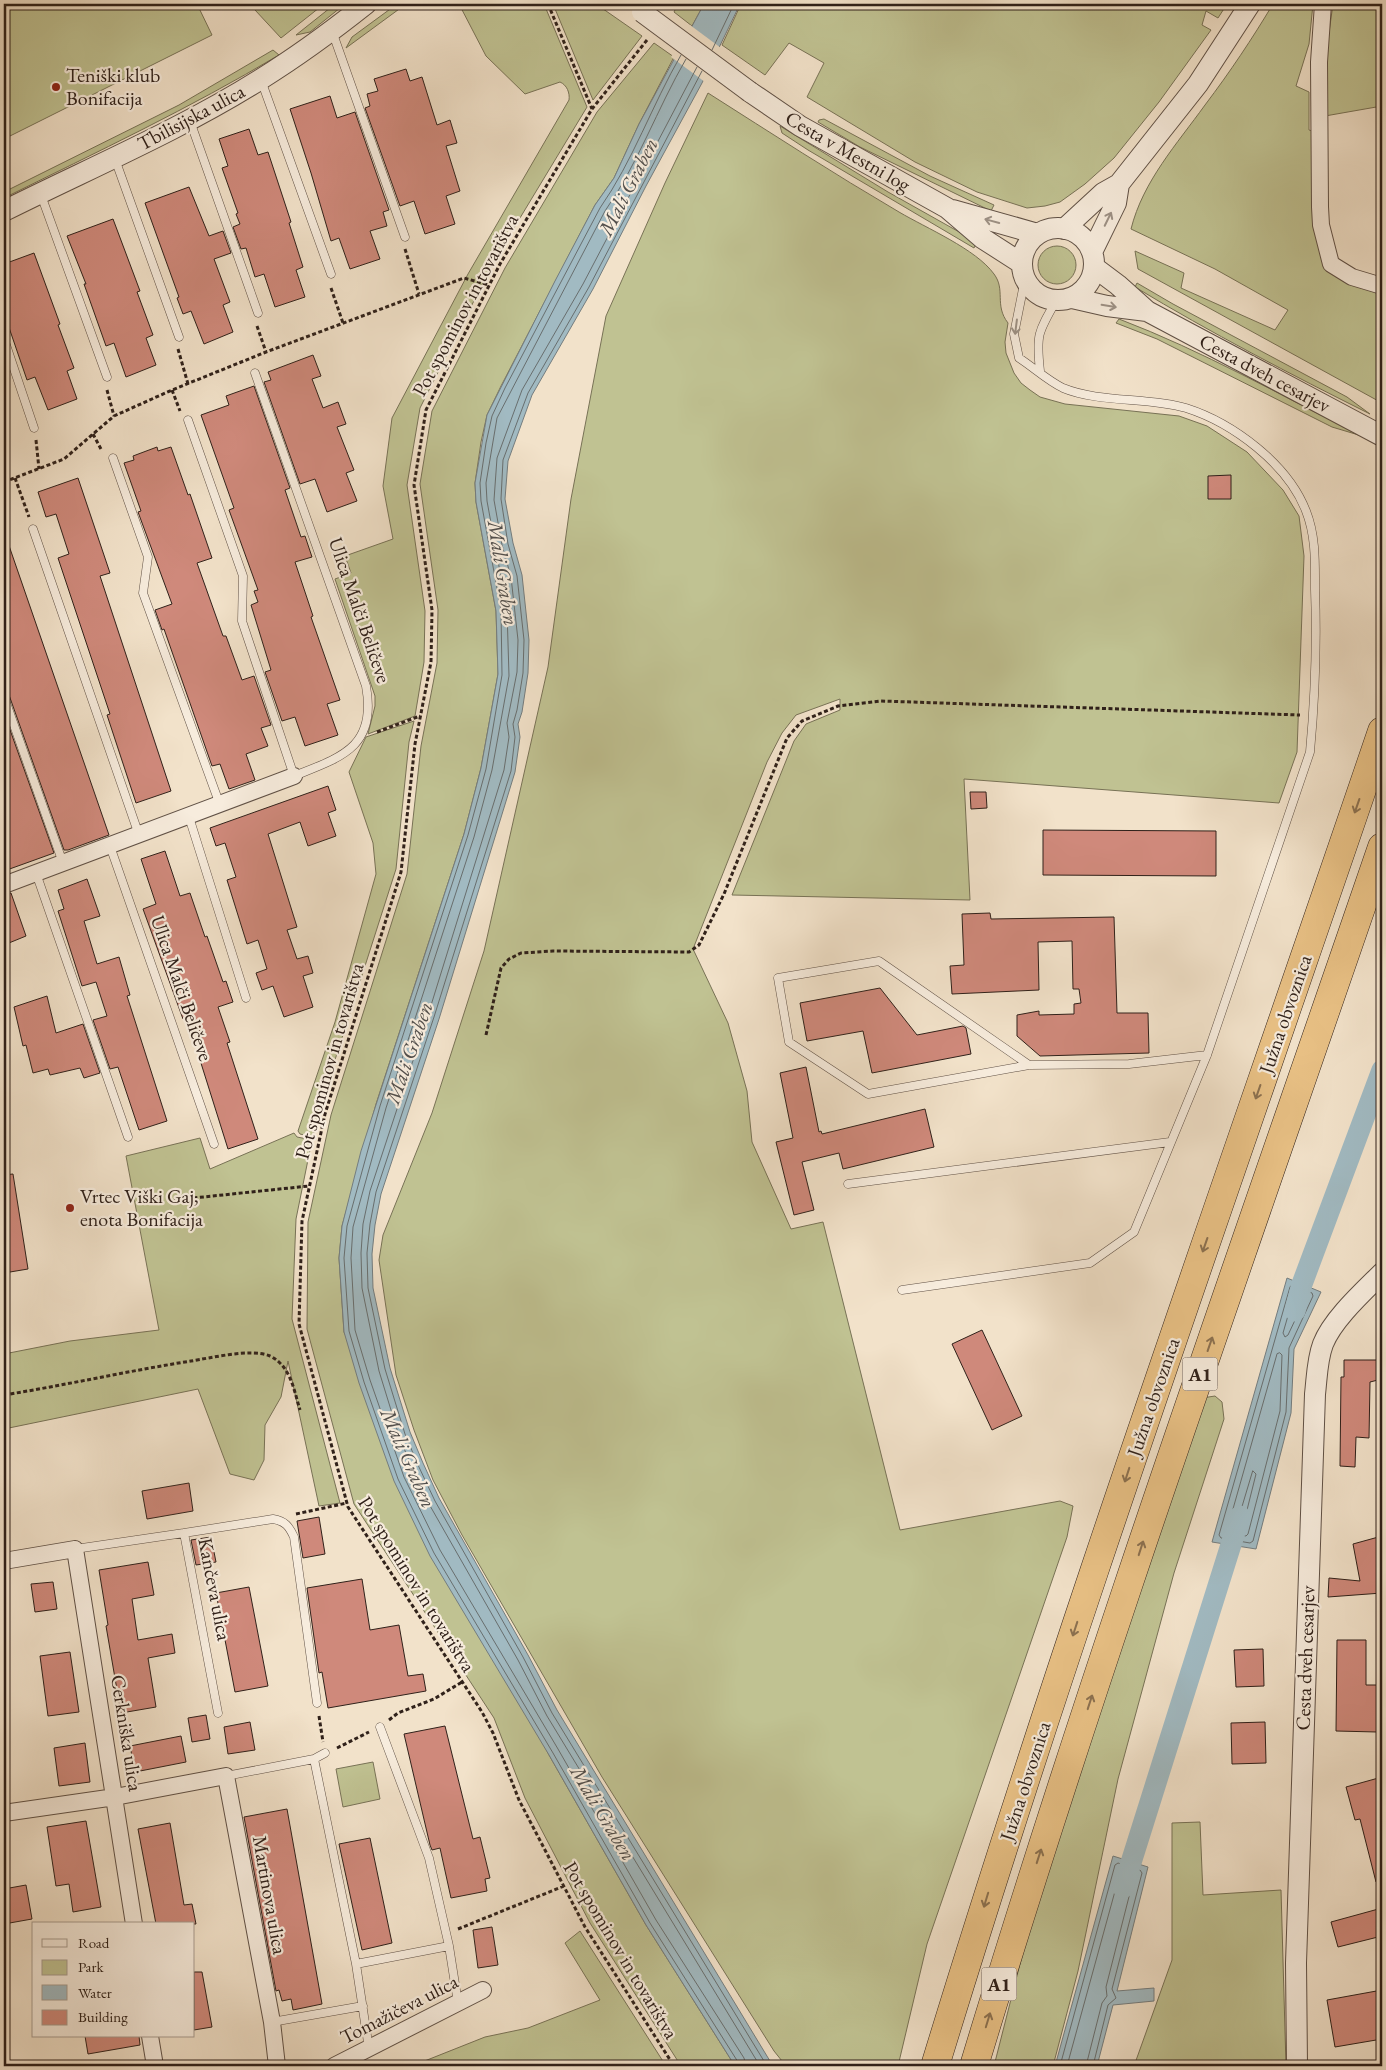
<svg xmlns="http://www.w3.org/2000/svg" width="1386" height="2070" viewBox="0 0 1386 2070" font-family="'EB Garamond',serif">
	<rect width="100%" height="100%" fill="#f2e2ca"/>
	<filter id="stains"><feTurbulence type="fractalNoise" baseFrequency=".004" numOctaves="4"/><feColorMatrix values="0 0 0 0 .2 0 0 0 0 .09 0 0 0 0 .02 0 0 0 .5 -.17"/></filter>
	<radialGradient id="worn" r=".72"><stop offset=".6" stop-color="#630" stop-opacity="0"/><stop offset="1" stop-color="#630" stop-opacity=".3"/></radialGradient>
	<path fill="#c0c292" stroke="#787256" d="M4 4H197L212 35 4 139Z
		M264 4H324L281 38 255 10Z
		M335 4H345L310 32 296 35Z
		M397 4H406L346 48 352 37Z
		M459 4H544L587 107 494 261 420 408 407 485 425 611 424 662 415 716 368 734 375 706V696L335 579 351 573 345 556 393 539 383 486 392 418 468 274 569 100C570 93 567 85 560 82L525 94 486 56Z
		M553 4H596L642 36 593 100Z
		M678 4H704L692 26 674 12Z
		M741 4H1227L1218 18 1206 11 1202 25 1211 30 1159 102 1114 158 1085 184 1060 202 1045 206 1027 208 977 192 915 162 807 97 824 63 789 43 765 75 722 45Z
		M1273 4H1313L1309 44 1296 86 1309 92V130L1316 132 1325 259 1382 289V403L1138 269 1135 251 1184 273 1181 288 1275 330 1288 310 1215 269 1131 229C1143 181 1177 144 1205 105 1230 72 1252 39 1273 4Z
		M1333 4H1382V106L1325 116V61Z
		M654 43 674 57 639 124 614 178 595 205 501 386 487 415 481 442 475 483 476 502 496 611 498 674 481 768 464 834 376 1104 342 1226 339 1258 344 1332 549 1755 646 1925 735 2066H681L590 1923 525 1798 494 1718 354 1504 307 1329 308 1222 331 1115 407 874 421 746 437 663 438 610 420 484 432 411 505 268 597 112Z
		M273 50 279 55C190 108 97 152 4 198V192L179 105Z
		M708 93C771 133 834 174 899 212 926 228 976 249 994 274 1006 290 994 305 1008 323L1005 342 1006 353 1014 373 1021 383 1030 390 1040 397 1065 404 1179 416 1207 426 1247 452 1283 490 1299 516 1304 556 1297 752 1279 803 964 779 970 900 732 895 794 741 806 724 840 710V699L796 715 782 733 767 762 693 949 728 1023 747 1091 752 1142 791 1229 823 1222 900 1530 1060 1501 1073 1506 1067 1537 927 1944 898 2066H786L774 2051 602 1777 462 1535 433 1480 414 1430 396 1375 379 1260 383 1235 432 1113 484 951 548 667 571 499 606 316 665 183Z
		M824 119 930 176 994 205 991 211 860 147 818 122 819 120Z
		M780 126 888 192 977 242 974 248 808 150 782 133Z
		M1038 265a19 19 0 1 1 38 0a19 19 0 1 1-38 0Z
		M1137 283 1173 304 1347 397 1370 414C1290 374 1211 333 1135 287Z
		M1119 319C1203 351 1282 396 1362 436L1332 427 1157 339 1116 323Z
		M414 721 409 742 396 869 318 1113 313 1137 300 1134 298 1131 335 1022 376 874 373 843 349 772 366 737Z
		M294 1133 297 1137 312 1140 296 1219 292 1319 340 1503 319 1506 288 1361 281 1397 265 1425 264 1460 254 1480 230 1474 198 1389 4 1429V1354L70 1341 159 1330 126 1156 200 1138 210 1169Z
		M1215 1396 1222 1402 1224 1419 1174 1573 1118 1779 1078 1971 1053 2066H994L1035 1905 1202 1398Z
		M373 1762 380 1799 343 1807 336 1769Z
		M1200 1822 1203 1895 1281 1890 1286 2066H1134L1172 1960V1823Z
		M580 1931 666 2066H412L485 2037 528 2028 600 2000 565 1943Z"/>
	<path fill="#a1bac2" stroke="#747d7f" d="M704 4H740L702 83 646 186 593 289 532 395 508 461 505 499 513 543 522 575 529 640 528 673 522 712 518 724 520 737 515 772 439 1019 381 1194 375 1225 372 1254 373 1288 390 1368 410 1432 423 1463 439 1498 528 1655 557 1710 773 2066H735L646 1925 549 1755 430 1556 394 1481 359 1383 344 1332 339 1258 342 1226 361 1151 464 834 481 768 498 674 496 611 476 502 475 483 487 415 555 281 595 205 614 178 639 124Z
		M1287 1278 1321 1292 1294 1349 1291 1413 1256 1549 1212 1542Z
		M1113 1856 1148 1867 1117 1991 1154 1988V2001L1113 2005 1097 2066H1055Z"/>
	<path fill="#f2e2ca" d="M690 25 721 48 705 82 671 57Z"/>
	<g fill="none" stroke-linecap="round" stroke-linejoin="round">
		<path stroke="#686e6e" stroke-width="1" d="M712 50 734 4
			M681 55C652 105 633 161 600 208L505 388 492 416 486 443 480 483 481 501 501 610 502 675 486 769 468 835 380 1106 347 1226 344 1258 349 1331 364 1382 398 1479 434 1553 553 1753 650 1923 738 2062 739 2066
			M686 59C657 109 638 164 605 211L497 418 486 483 487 501 507 610 509 676 492 770 474 837 386 1108 353 1227 351 1258 355 1330 370 1380 404 1477 440 1550 558 1749 656 1920 744 2058 746 2066
			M697 67 583 284 522 390 497 458 494 500 502 545 511 577 518 640 517 672 507 723 509 737 504 770 428 1015 370 1191 363 1224 361 1253 362 1288 379 1371 399 1436 412 1468 429 1504 518 1660 547 1716 760 2066
			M702 71 589 287 528 393 503 460 501 499 508 544 517 576 524 640 523 673 517 710 513 724 515 737 511 771 434 1017 376 1192 370 1224 367 1253 368 1288 385 1369 405 1434 418 1465 435 1501 523 1657 552 1713 767 2066
			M1293 1285 1312 1293 1313 1296 1289 1348 1286 1412 1253 1541 1250 1543 1221 1538 1219 1535 1290 1287Z
			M1297 1294 1304 1297 1305 1299 1288 1335 1285 1337 1283 1333 1294 1295Z
			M1280 1353 1282 1355 1280 1411 1248 1534 1246 1536 1229 1533 1227 1530 1277 1354Z
			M1253 1471 1256 1474 1243 1526 1238 1527 1237 1524Z
			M1060 2066 1115 1865 1118 1863 1140 1870 1142 1873 1112 1989 1116 1998 1108 2005 1093 2066
			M1067 2066 1120 1873 1123 1871 1133 1874 1134 1877 1106 1987 1107 1996 1102 2003 1086 2066"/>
		<path stroke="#a1bac2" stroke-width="21" d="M1295 1311 1302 1284 1382 1070
			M1123 1888 1240 1516"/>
	</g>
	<path fill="#cf897b" stroke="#30211a" d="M406 69 410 81 422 77 437 125 450 120 457 143 446 146 460 191 446 196 455 224 425 234 414 201 400 206 365 108 370 106 367 94 378 91 374 79Z
		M330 96 337 118 355 112 389 210 383 212 387 226 370 231 380 259 350 269 339 238 331 241 311 173 290 109Z
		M249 129 258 155 268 152 291 222 289 223 303 267 296 270 305 297 275 307 264 274 255 277 246 248 241 249 233 227 240 224 236 214 238 213 222 168 228 166 219 139Z
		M189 187 209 236 223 231 231 253 214 259 230 302 223 305 233 332 204 344 191 311 183 314 177 298 179 297 145 203Z
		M113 219 140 291 137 292 153 335 146 338 156 365 126 377 114 343 106 346 84 284H86L67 236Z
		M34 253 60 324 58 325 74 368 67 371 77 399 48 410 35 377 27 380 4 313V264Z
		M313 355 321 376 312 379 323 408 338 402 346 424 337 427 354 470 346 473 357 501 327 512 315 479 300 484 264 382 271 380 268 372Z
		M254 386 290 488 285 490 301 537 305 536 312 557 295 562 313 616 311 617 340 700 327 704 338 735 305 746 295 717 282 721 265 672 271 670 251 605 258 602 254 591 258 590 229 510 234 508 201 415 229 405 226 396Z
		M157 447 158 451 171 447 188 495 190 494 212 558 197 563 223 636H226L242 680 254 676 271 725 261 728 268 746 246 754 255 780 229 789 220 764 212 766 164 629 162 630 155 610 172 604 138 512 141 511 124 463 134 460 133 456Z
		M1231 475V499H1208V476Z
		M78 478 110 573 100 576 171 791 136 803 107 715 110 714 58 558 69 554 56 514 46 517 38 492Z
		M6 537 109 835 68 850H64L9 695 4 692V538Z
		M4 713 54 853 4 871Z
		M328 786 336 810 328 813 336 836 308 846 300 822 268 834 297 927 287 930 297 959 308 956 313 973 303 976 313 1007 284 1017 273 986 262 990 256 973 267 969 258 940 247 944 227 880 236 877 225 843 216 846 210 828Z
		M970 792H986L987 808 971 809Z
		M1043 830 1216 831V876L1043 875Z
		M165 851 180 896 190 893 205 937 207 936 223 982 226 981 233 1002 218 1007 230 1042 227 1043 258 1139 228 1149 200 1060 208 1057 194 1015 183 1019 143 909 156 904 141 859Z
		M87 879 100 916 84 921 97 964 119 957 130 995 127 996 167 1121 139 1130 118 1067 110 1069 93 1020 107 1016 96 982 82 986 58 911 64 909 58 890Z
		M11 893 26 936 4 945V895Z
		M990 913 991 919 1114 917 1117 1013H1148L1149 1053 1040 1056 1017 1036V1015L1039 1011V1015L1074 1014V1004L1081 1003 1079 989H1073L1072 941 1038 942 1039 990 952 994 950 966 964 965 962 914Z
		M880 988 917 1035 963 1026 966 1028 971 1054 872 1073 863 1031 807 1041 800 1003Z
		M47 996 56 1033 83 1024 100 1073 84 1078 80 1068 50 1075 48 1069 33 1073 26 1045 23 1046 14 1007Z
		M806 1067 819 1132 821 1131 822 1134 925 1109 934 1147 843 1169 839 1153 802 1162 814 1210 794 1215 776 1142 793 1138 780 1073Z
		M13 1174 28 1269 4 1273V1175Z
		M982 1330 1022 1416 992 1430 952 1344Z
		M1344 1360H1382V1379L1370 1382 1369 1438 1356 1437 1355 1467 1340 1466 1341 1377H1344Z
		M189 1483 193 1511 147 1519 142 1491Z
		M319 1517 325 1554 303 1558 297 1521Z
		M1382 1536V1593L1328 1597 1329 1578 1360 1581 1353 1544Z
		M211 1537 216 1562 196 1565 191 1540Z
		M148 1562 154 1595 132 1599 138 1640 172 1634 175 1653 148 1658 156 1707 121 1713 106 1626 108 1625 99 1570Z
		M362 1579 370 1630 399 1625 408 1676 423 1674 426 1691 328 1708 322 1672 319 1673 307 1588Z
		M53 1582 57 1609 35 1612 31 1584Z
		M249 1587 268 1686 235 1692 216 1593Z
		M1337 1640H1366V1685H1377V1732L1336 1731Z
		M1263 1649 1264 1686 1236 1687 1234 1650Z
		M70 1652 79 1712 48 1716 40 1656Z
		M206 1715 210 1739 192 1742 188 1718Z
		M250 1722 255 1750 228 1754 224 1727Z
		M1265 1722 1266 1763 1232 1764 1231 1723Z
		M445 1726 473 1839 480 1837 490 1878 485 1879 487 1891 451 1898 440 1848 432 1850 430 1845 404 1734Z
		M181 1736 186 1762 135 1772 130 1746Z
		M85 1743 90 1782 59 1786 54 1748Z
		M1382 1777V1882H1376L1360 1819 1355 1820 1346 1787Z
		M287 1809 322 2004 293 2010 291 1999 282 2001 279 1990 276 1991 244 1817Z
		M86 1821 101 1907 73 1912 69 1884 56 1886 47 1827Z
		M170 1823 184 1905 192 1904 196 1924H156L138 1829Z
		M370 1838 392 1943 362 1950 339 1844Z
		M26 1885 32 1919 4 1924V1889Z
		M1382 1908V1936L1338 1947 1331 1922Z
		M492 1927 498 1965 478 1968 473 1930Z
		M194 1972H202L212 2027 194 2030Z
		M1382 1990V2039L1335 2047 1327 2000Z
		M85 2036H139L140 2045 88 2054Z"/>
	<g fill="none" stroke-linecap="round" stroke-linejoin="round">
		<g stroke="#605146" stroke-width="9">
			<path id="service" d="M332 31 405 237
				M261 80 331 274
				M190 121 258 313
				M115 159 179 337
				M41 195 107 377
				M4 339 34 428
				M1040 371C1036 335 1038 332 1056 301
				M188 420 243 576 242 621 294 776C342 757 377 747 366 686L255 373
				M113 458 148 557 143 593 220 805
				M33 529 139 835
				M4 697 63 863
				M189 817 246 998
				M110 846 214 1144
				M36 873 128 1137
				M1029 1065 879 961 778 978 789 1042 868 1094 1029 1065 1129 1064 1207 1055
				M848 1184 1170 1142
				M902 1290 1090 1263 1134 1232 1207 1055 1310 752C1315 698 1317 643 1315 589 1315 563 1316 536 1306 511 1288 464 1233 423 1186 408 1148 397 1099 403 1063 388 1048 381 1033 367 1019 358L1014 334 1025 279
				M184 1533 273 1519C285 1521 289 1526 294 1537L317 1703
				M75 1549 184 1533 218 1713
				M380 1727 429 1858 449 1946 458 2003
				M314 1759 356 1964 369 2049
				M226 1776 314 1759 325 1753
				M356 1964 449 1946
				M272 2022 363 2006"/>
		</g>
		<g stroke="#605146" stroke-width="18">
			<path id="minor" d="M1323 4 1319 62 1320 207 1321 225 1331 264 1352 277 1382 286
				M4 885 294 776
				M4 1561 75 1549 134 1924
				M4 1813 115 1797 226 1776 272 2022 277 2066
				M150 2036 155 2066
				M334 2066 483 1990"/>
		</g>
		<g stroke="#605146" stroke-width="22">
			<path id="tertiary" d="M750 92 800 126 947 208 982 238 1021 263
				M953 210 1038 234
				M4 211C90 168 180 130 261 79 298 56 332 31 366 4
				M1022 264a36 36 0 1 1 72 0a36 36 0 1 1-72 0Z
				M1064 229 1103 193 1119 184 1198 84 1250 4
				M1092 252 1116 203 1119 184
				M1094 267 1118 285 1147 311 1382 436
				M1072 298 1107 306 1147 311
				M1297 2066 1296 1963 1315 1394C1317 1377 1317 1360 1323 1344 1333 1319 1363 1292 1382 1273"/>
		</g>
		<g stroke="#30211a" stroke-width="29">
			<path id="motorway" d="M935 2066C1072 1617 1231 1175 1382 731
				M974 2066C1098 1656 1243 1252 1382 847"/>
		</g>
		<path stroke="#30211a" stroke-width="3" stroke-dasharray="4 2.5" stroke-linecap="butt" d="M548 4 592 109
			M647 40 592 109 500 264 426 410 414 485 432 610 431 662 415 744 401 872 325 1114 302 1221 299 1324 348 1507 482 1712 493 1733 519 1800 585 1927 674 2066
			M405 249 419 294
			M331 288 343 323
			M257 326 266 352
			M178 349 188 384
			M107 390 114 416
			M172 390 180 411
			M93 434 102 451
			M36 440 39 469
			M15 478 29 517
			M4 482 64 459 114 416 172 390 266 352 464 278 489 285
			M377 732 420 716
			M486 1035 501 968 509 959 521 953 553 951 689 952 699 945 724 894 787 738 802 721 838 706 881 701 1300 715
			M174 1200 309 1186
			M4 1395C66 1385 128 1371 191 1361 211 1358 251 1348 270 1356 291 1366 294 1391 300 1410
			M296 1514 347 1503
			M319 1716 323 1742
			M389 1720 398 1713 434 1699 462 1682
			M337 1748 369 1732
			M458 1929 564 1886"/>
		<use href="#service" stroke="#f7ecdd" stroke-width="8"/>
		<use href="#minor" stroke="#f7ecdd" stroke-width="16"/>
		<use href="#tertiary" stroke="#f7ecdd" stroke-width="20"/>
		<use href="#motorway" stroke="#e9c185" stroke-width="28"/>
		<g stroke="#605146" stroke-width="22" stroke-linecap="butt">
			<path id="tertiary-bridge" d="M642 12 750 92"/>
		</g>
		<use href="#tertiary-bridge" stroke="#f7ecdd" stroke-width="20"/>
	</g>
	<defs><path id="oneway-shaft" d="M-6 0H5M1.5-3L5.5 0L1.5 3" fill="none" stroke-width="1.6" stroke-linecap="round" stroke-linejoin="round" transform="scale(1.25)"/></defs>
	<g stroke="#9d9185">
		<use href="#oneway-shaft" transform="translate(1108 219) rotate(-64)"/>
		<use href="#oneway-shaft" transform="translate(992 221) rotate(-165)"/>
		<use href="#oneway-shaft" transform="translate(1109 306) rotate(9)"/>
		<use href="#oneway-shaft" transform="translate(1016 327) rotate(97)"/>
	</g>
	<g stroke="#8c7150">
		<use href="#oneway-shaft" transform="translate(1357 806) rotate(109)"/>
		<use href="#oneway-shaft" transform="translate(1258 1092) rotate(109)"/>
		<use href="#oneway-shaft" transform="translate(1205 1245) rotate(109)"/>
		<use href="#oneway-shaft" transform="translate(1210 1344) rotate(-71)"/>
		<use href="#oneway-shaft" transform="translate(1127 1475) rotate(108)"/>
		<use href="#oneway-shaft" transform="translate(1141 1548) rotate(-72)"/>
		<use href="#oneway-shaft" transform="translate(1075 1629) rotate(108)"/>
		<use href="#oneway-shaft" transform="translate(1090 1702) rotate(-72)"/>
		<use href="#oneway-shaft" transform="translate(1039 1856) rotate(-72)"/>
		<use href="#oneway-shaft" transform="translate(986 1900) rotate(107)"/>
		<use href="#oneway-shaft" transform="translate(988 2020) rotate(-73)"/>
	</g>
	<g fill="#8f2418" stroke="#f7ecdd" stroke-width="2">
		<circle cx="56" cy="87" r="5"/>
		<circle cx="70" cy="1208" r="5"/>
	</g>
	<g text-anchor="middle" stroke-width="4.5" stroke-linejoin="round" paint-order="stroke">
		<g fill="#f7ecdd" stroke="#6c5e54" stroke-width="1">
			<rect x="1182.5" y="1357.5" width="35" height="33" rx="4"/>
			<rect x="981.5" y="1967.5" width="35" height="33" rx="4"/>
		</g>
		<g font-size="19" font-weight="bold" fill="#30211a">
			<text x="1200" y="1381">A1</text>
			<text x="999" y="1991">A1</text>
		</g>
		<g font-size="20" fill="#30211a" stroke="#f7ecdd" text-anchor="start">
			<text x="66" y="82">Teniški klub<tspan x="66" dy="23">Bonifacija</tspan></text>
			<text x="80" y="1203">Vrtec Viški Gaj,<tspan x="80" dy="23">enota Bonifacija</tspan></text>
		</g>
		<g font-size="20" fill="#30211a" stroke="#f7ecdd">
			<text transform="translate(191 117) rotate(-28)" y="7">Tbilisijska ulica</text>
			<text transform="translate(848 151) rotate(30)" y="7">Cesta v Mestni log</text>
			<text transform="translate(465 305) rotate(-62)" y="7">Pot spominov in tovarištva</text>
			<text transform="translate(1265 373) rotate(28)" y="7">Cesta dveh cesarjev</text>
			<text transform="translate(360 610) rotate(71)" y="7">Ulica Malči Beličeve</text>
			<text transform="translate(182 988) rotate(71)" y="7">Ulica Malči Beličeve</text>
			<text transform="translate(1285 1014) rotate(-71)" y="7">Južna obvoznica</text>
			<text transform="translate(329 1061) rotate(-74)" y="7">Pot spominov in tovarištva</text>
			<text transform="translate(1153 1397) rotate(-71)" y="7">Južna obvoznica</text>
			<text transform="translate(417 1584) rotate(58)" y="7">Pot spominov in tovarištva</text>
			<text transform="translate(215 1589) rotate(79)" y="7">Kančeva ulica</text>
			<text transform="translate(1305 1658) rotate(-88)" y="7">Cesta dveh cesarjev</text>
			<text transform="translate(127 1733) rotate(81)" y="7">Cerkniška ulica</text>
			<text transform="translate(1025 1781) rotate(-72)" y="7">Južna obvoznica</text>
			<text transform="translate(270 1895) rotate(80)" y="7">Martinova ulica</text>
			<text transform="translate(621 1950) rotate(59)" y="7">Pot spominov in tovarištva</text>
			<text transform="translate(399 2009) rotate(-27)" y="7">Tomažičeva ulica</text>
		</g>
		<g font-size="21" font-style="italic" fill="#524f4c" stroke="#f7ecdd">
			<text transform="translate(628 187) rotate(-63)" y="7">Mali Graben</text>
			<text transform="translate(503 573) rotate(81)" y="7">Mali Graben</text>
			<text transform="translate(409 1053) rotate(-71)" y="7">Mali Graben</text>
			<text transform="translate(408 1458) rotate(66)" y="7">Mali Graben</text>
			<text transform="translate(603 1813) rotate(59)" y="7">Mali Graben</text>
		</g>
	</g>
	<rect width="1386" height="2070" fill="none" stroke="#f2e2ca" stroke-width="20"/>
	<rect x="5" y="5" width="1376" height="2060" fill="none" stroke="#30211a" stroke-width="2.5"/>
	<rect x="10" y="10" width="1366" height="2050" fill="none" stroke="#30211a"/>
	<rect x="32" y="1922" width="162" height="115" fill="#f7ecdd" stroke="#a79b8f"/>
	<rect x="42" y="1939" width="25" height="8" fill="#f7ecdd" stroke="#a79b8f"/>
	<text x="78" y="1948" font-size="15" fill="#30211a">Road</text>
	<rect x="42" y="1960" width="25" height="15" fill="#c0c292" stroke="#a79b8f"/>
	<text x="78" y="1972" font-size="15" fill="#30211a">Park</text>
	<rect x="42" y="1985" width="25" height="15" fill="#a1bac2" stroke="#a79b8f"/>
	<text x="78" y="1998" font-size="15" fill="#30211a">Water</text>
	<rect x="42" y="2010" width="25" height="15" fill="#cf897b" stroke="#a79b8f"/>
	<text x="78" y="2022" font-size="15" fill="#30211a">Building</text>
	<rect width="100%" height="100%" filter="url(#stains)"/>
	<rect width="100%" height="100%" fill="url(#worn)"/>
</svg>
